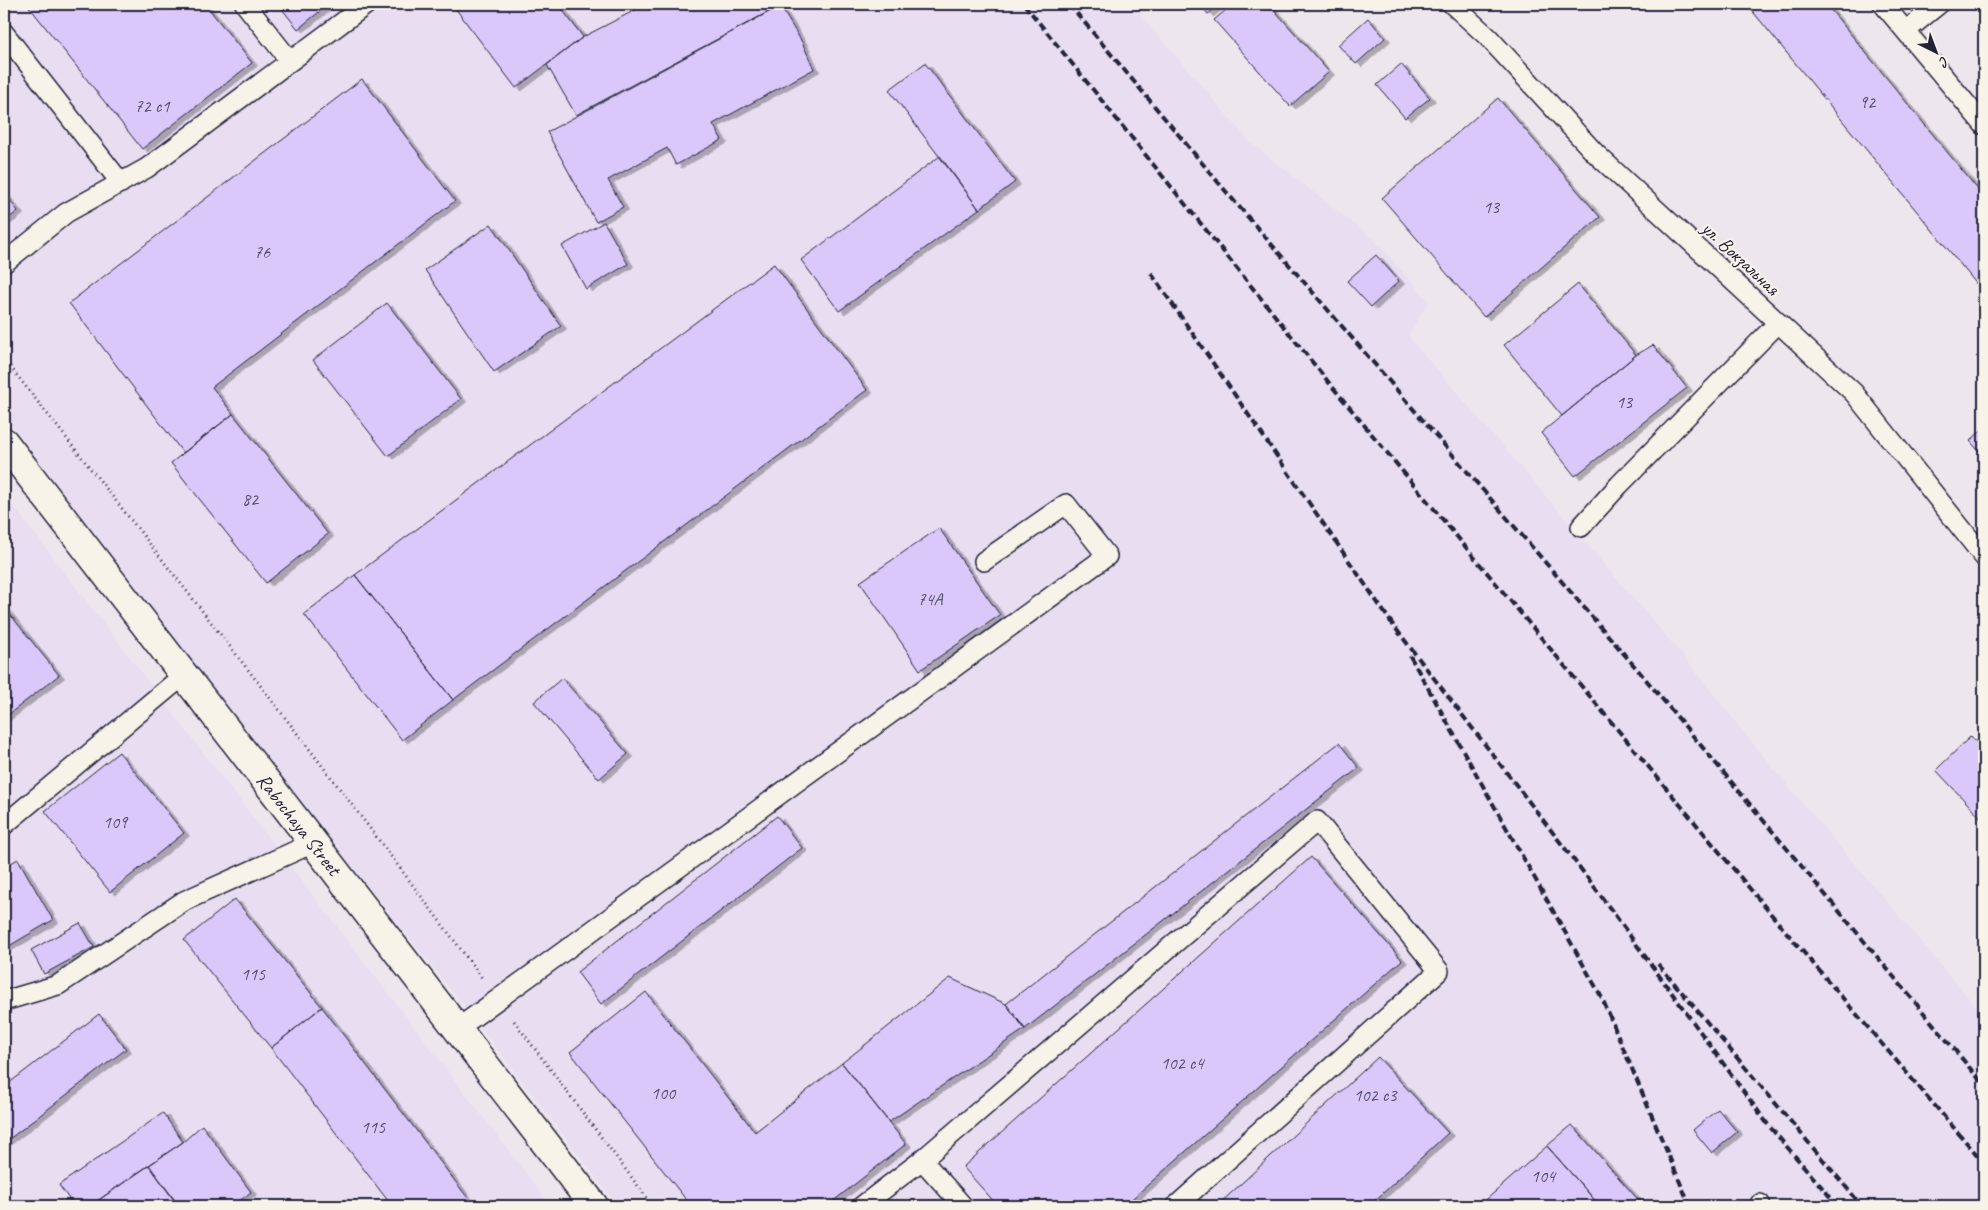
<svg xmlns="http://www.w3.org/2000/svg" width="1988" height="1210" viewBox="0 0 1988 1210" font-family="Caveat,sans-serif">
	<defs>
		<filter id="shadow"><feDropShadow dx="5.5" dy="3" stdDeviation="0" flood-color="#0004"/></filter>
	</defs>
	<rect width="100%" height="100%" fill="#eee6ed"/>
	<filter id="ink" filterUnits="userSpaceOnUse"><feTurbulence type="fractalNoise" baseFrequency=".02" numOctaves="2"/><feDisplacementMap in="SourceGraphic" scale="10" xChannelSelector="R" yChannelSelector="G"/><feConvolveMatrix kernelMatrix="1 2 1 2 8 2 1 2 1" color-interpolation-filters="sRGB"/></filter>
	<g filter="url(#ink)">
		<path fill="#e8ddf1" d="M4 4H1131L1250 142 1374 240 1429 301 1408 336 1683 656 1770 765 1984 1016V1206H618L465 1007 279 776 4 414Z
			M4 494 441 1062 551 1206H4Z"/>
		<path fill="#dac8fa" stroke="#22223b" filter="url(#shadow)" d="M27 4H205L252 63 142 149Z
			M278 4H329L298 29Z
			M452 4H558L583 37 516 88Z
			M647 4H783L576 115 547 65 583 37Z
			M1200 4H1220L1208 14Z
			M1233 4H1269L1329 72 1290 106 1214 20Z
			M1753 4H1826L1984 197V293L1749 7Z
			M780 6 802 42 814 69 713 124 722 140 676 165 667 148 608 180 623 207 596 222 547 132Z
			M1368 18 1385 38 1356 64 1338 45Z
			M925 63 1015 182 979 209 889 90Z
			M1401 64 1430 98 1405 118 1377 85Z
			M362 79 455 201 212 387 233 414 183 453 69 303Z
			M1498 98 1600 217 1484 317 1382 198Z
			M940 156 979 209 839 311 801 260Z
			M4 193 18 211 4 222Z
			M604 222 628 264 586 289 562 246Z
			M491 224 561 326 494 372 425 270Z
			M1376 255 1399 281 1371 307 1347 281Z
			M774 264 867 390 453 700 355 575Z
			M1578 284 1636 355 1562 416 1504 345Z
			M387 303 461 399 388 456 313 360Z
			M1653 345 1687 388 1575 476 1541 433 1636 355Z
			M233 414 328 534 266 583 171 463Z
			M1984 428V457L1970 441Z
			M939 528 1000 615 920 670 860 582Z
			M355 575 453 700 402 740 304 614Z
			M4 607 59 675 4 718Z
			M562 678 628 754 599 779 534 702Z
			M1971 736 1984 750V817L1982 819 1936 770Z
			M1339 743 1359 768 1025 1029 1006 1004Z
			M119 752 184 833 110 892 45 811Z
			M777 816 802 848 601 1004 577 972Z
			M1311 857 1402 960 1124 1206H998L963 1167Z
			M18 859 53 920 4 949V867Z
			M235 899 322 1007 271 1048 184 940Z
			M80 923 94 947 44 974 31 950Z
			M950 978 1006 1004 1025 1029 889 1122 842 1063Z
			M646 992 755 1132 842 1063 906 1144 827 1206H691L570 1052Z
			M322 1007 474 1206H392L271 1048Z
			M99 1014 126 1049 4 1143V1087Z
			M1378 1057 1448 1133 1369 1206H1217Z
			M1718 1109 1737 1132 1712 1153 1693 1130Z
			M163 1113 183 1142 90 1206H74L59 1185Z
			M202 1125 251 1192 233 1206H179L149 1165 183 1142Z
			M1572 1125 1642 1204 1639 1206H1600L1547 1146Z
			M1547 1146 1600 1206H1479Z
			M149 1165 178 1206H90Z"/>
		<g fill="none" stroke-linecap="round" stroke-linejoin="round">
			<g stroke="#22223b" stroke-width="22">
				<path id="service" d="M245 4 290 61
					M1452 4 1488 37 1595 153 1854 393 1984 557
					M1883 4 1984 125
					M1907 30 1939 4
					M4 33 121 183
					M4 263 66 213 147 168 367 4
					M1581 527 1619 485 1778 323
					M4 825 184 675
					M4 1001 58 985 184 901 313 843
					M457 1029 1107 556 1066 504 984 561
					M922 1160 963 1206
					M1760 1204 1761 1206
					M862 1206 922 1160 1317 821 1439 971 1176 1206"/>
			</g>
			<g stroke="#22223b" stroke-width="31">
				<path id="tertiary" d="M4 442 594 1206"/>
			</g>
			<path stroke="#22223b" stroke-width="3" stroke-dasharray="1 4" stroke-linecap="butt" d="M4 359C166 564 327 768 482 978
				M514 1021 653 1206"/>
			<use href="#service" stroke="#f7f3e8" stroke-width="19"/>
			<use href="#tertiary" stroke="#f7f3e8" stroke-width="28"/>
			<path stroke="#22223b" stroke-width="4" stroke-dasharray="8 4" stroke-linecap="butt" d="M1024 4 1330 384 1781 926 1984 1163
				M1069 4 1223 188 1643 676 1984 1085
				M1151 273 1393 625 1590 881 1769 1126 1838 1206
				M1410 656 1602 998 1690 1206
				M1658 964 1862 1206"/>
		</g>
	</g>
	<g text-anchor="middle" stroke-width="4" stroke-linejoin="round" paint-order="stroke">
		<g font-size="18" fill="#504c6b">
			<text x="1867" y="108">92</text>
			<text x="152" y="112">72 с1</text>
			<text x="1491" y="213">13</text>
			<text x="262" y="258">76</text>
			<text x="1624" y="408">13</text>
			<text x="250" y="505">82</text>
			<text x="930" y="605">74А</text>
			<text x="115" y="828">109</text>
			<text x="253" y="980">115</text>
			<text x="1182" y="1069">102 с4</text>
			<text x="663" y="1099">100</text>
			<text x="1375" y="1101">102 с3</text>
			<text x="373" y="1133">115</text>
			<text x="1543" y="1182">104</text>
		</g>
		<g font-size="20" fill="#22223b" stroke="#f7f3e8">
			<text transform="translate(1741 258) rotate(43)" y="7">ул. Вокзальная</text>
			<text transform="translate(299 824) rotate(52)" y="7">Rabochaya Street</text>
		</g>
	</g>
	<rect width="1988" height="1210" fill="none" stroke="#f7f3e8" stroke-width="20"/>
	<rect x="10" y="10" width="1968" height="1190" fill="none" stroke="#22223b" stroke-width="2" filter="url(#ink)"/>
	<g transform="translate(1936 52) rotate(138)" stroke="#f7f3e8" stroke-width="4" paint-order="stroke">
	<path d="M0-4L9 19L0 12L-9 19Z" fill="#22223b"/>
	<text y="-8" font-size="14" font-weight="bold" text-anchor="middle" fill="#22223b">С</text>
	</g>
</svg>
